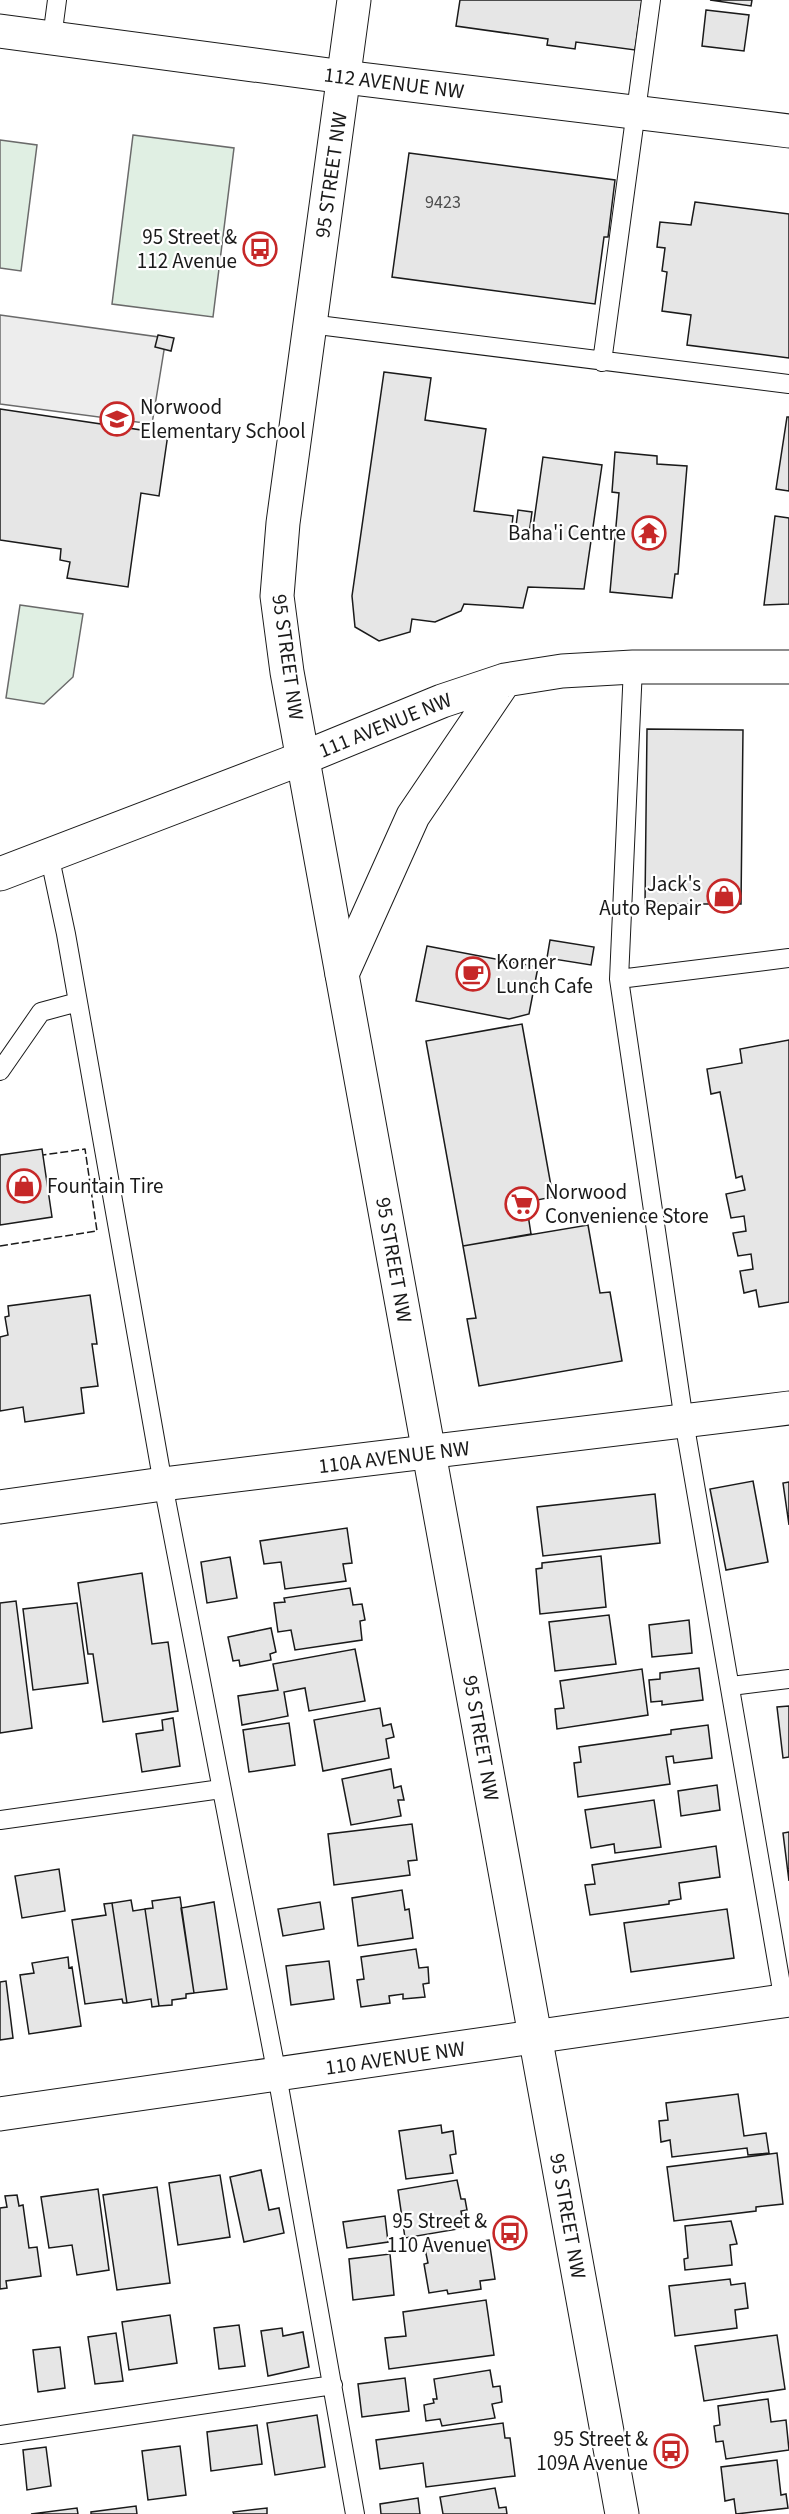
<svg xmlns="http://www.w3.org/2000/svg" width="789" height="2514" viewBox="0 0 789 2514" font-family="'Source Sans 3',sans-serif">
	<rect width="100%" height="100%" fill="#fff"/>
	<path fill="#e0efe3" stroke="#6a6a6a" stroke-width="1.5" d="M133 135 234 148 213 317 112 304Z
		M0 140 37 145 21 271 0 268Z
		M20 605 83 614 73 677 44 704 6 698Z"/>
	<path fill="#ededed" stroke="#6a6a6a" stroke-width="1.5" d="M0 315 166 338 152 424 0 404Z"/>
	<path fill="#e6e6e6" stroke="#1a1a1a" stroke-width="1.5" d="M460 0H642L635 50 576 42 575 49 547 45 548 39 456 26Z
		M710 0H752L751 6Z
		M706 10 749 15 744 51 702 46Z
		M409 153 615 180 608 237H604L595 304 392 277Z
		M695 202 789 214V358L687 345 691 315 662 311 667 272 662 271 665 248 657 247 660 222 691 225Z
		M158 335 174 338 171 351 155 347Z
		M384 372 431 378 425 420 486 429 474 511 513 516 511 534H515L518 510 532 512 529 534 532 535 543 457 602 465 584 589 528 587 523 608 464 604 461 611 435 622 412 619 410 632 379 641 355 627 352 596Z
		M0 409 168 434 159 496 141 493 128 587 67 578 70 562 60 560 61 549 0 540Z
		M787 417H789V491L776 489Z
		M615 452 657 456V464L687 466 678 574H675L672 598 610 592 619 493 612 492Z
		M775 516 789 518V604L764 605Z
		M647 729 743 730 741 904H645Z
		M550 940 594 947 591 965 547 958Z
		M427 946 538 967 529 1014 509 1019 416 1001Z
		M522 1024 553 1197 526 1202 531 1234 463 1246 426 1041Z
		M789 1040V1302L759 1307 756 1290 744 1293 740 1271 753 1269 751 1254 738 1256 733 1233 746 1231 744 1216 731 1218 726 1194 745 1190 742 1176 736 1178 720 1092 711 1094 707 1069 742 1063 740 1049Z
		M42 1149 52 1217 0 1225V1155Z
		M588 1225 600 1293 610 1292 622 1361 479 1386 467 1319 476 1318 463 1246Z
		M90 1295 97 1344H92L98 1386 81 1388 84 1413 25 1422 23 1407 0 1411V1337L8 1335 5 1317 9 1316 8 1306Z
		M753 1481 768 1562 726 1570 710 1489Z
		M789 1482V1525L783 1483Z
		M655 1494 660 1543 543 1556 537 1507Z
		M347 1528 352 1563 343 1564 346 1581 285 1589 281 1562 264 1564 260 1541Z
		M601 1556 606 1607 540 1614 536 1569 542 1568V1563Z
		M230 1557 237 1598 207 1603 201 1562Z
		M142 1573 152 1644 168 1642 178 1711 103 1722 93 1654H88L78 1583Z
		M350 1588 353 1605 362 1604 365 1620 360 1621 362 1640 295 1650 291 1630 278 1632 274 1603 285 1602 284 1598Z
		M16 1601 32 1728 0 1733V1603Z
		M77 1603 88 1683 33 1690 23 1609Z
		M609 1615 616 1664 555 1671 549 1622Z
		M689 1620 692 1653 652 1657 649 1625Z
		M271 1628 276 1652 270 1654 271 1660 240 1666 239 1660 233 1661 228 1637Z
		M355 1649 365 1701 309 1711 305 1688 284 1692 288 1716 242 1725 238 1696 278 1690 273 1664Z
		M699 1668 703 1700 662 1705V1701L651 1702 649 1680 660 1679V1673Z
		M642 1669 648 1715 557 1729 555 1709 564 1708 560 1681Z
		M789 1706V1757L783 1758 777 1707Z
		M380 1708 383 1726 391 1724 394 1737 386 1739 389 1758 323 1771 314 1720Z
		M173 1718 180 1766 142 1772 136 1734 163 1730 162 1720Z
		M289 1723 295 1765 249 1772 243 1730Z
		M708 1725 712 1758 674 1763 673 1756 666 1757 670 1784 578 1797 574 1763 581 1762 579 1747 671 1734V1730Z
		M391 1769 394 1788 401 1786 404 1800H398L401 1816 351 1825 342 1779Z
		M717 1785 720 1810 681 1816 678 1791Z
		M654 1800 661 1847 615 1853 614 1844 591 1848 585 1810Z
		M412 1824 417 1860 408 1861 410 1875 334 1885 328 1834Z
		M789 1832V1881L783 1833Z
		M716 1846 720 1877 679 1883 681 1899 669 1901V1904L590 1915 585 1885 595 1884 592 1865Z
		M59 1869 65 1911 22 1918 15 1876Z
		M402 1890 405 1910 409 1909 413 1938 358 1946 352 1898Z
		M180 1897 194 1993 186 1994V1998L172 2000V2005L159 2006 145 1909 153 1908 152 1901Z
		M131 1900 133 1911 145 1909 159 2006 152 2007 151 1999 127 2003 112 1903Z
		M214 1902 227 1989 194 1993 181 1908Z
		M320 1902 324 1929 283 1936 278 1909Z
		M112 1903 127 2003H123L122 1999 85 2004 72 1920 106 1915 104 1904Z
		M727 1909 734 1958 631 1972 624 1923Z
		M416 1949 419 1968 428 1967 429 1983 423 1984 425 1997 403 1999V1994L389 1996 390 2003 361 2007 357 1980 364 1979 361 1957Z
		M68 1957 69 1968 72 1967 81 2026 29 2034 20 1975 34 1973 32 1963Z
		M329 1961 334 1999 291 2005 286 1966Z
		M6 1981 13 2038 0 2040V1982Z
		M738 2094 744 2136 766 2133 769 2153 748 2155 747 2148 672 2157 670 2140 661 2142 659 2121 668 2120 666 2103Z
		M441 2125 442 2133 453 2131 456 2154 450 2155 453 2173 406 2179 399 2131Z
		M777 2153 783 2204 756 2207V2211L674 2221 667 2167Z
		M261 2170 269 2210 279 2208 284 2233 244 2242 230 2177Z
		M220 2175 230 2237 178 2245 169 2183Z
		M457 2180 461 2199H465L467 2210 461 2211 464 2228 405 2238 398 2190Z
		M157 2187 170 2283 117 2290 103 2195Z
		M98 2189 109 2270 77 2275 72 2245 49 2248 41 2197Z
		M17 2195 19 2206 23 2205 29 2248 37 2247 41 2276 6 2281 7 2288 0 2289V2208L7 2207 5 2196Z
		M385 2216 388 2242 347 2248 343 2222Z
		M731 2221 737 2244 730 2245 732 2265 685 2270 684 2259 688 2258 685 2226Z
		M489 2240 495 2279 480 2281 481 2289 448 2294 447 2290 429 2293 424 2264 428 2263 425 2249Z
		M390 2254 394 2295 353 2300 349 2259Z
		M730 2279 731 2285 745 2283 748 2308 735 2310 737 2328 675 2336 669 2286Z
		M486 2300 494 2355 389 2369 385 2338 406 2336 403 2312Z
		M170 2315 177 2363 129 2370 122 2322Z
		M239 2325 245 2366 219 2369 214 2328Z
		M282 2328 283 2336 303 2332 309 2367 268 2376 261 2331Z
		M116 2333 123 2381 95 2384 88 2337Z
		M777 2335 785 2389 704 2401 695 2346Z
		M60 2347 65 2388 38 2392 33 2350Z
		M490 2370 493 2387 500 2386 502 2402 492 2404 495 2418 442 2426 440 2419 426 2421 424 2405 434 2403 433 2399H437L434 2379Z
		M405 2378 409 2411 362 2417 358 2384Z
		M768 2399 771 2422 786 2420 789 2450 726 2459 723 2441 716 2442 714 2426 720 2425 718 2406Z
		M317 2415 325 2467 275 2475 267 2423Z
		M503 2423 505 2438H510L515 2476 426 2487 423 2463 380 2469 376 2440Z
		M257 2425 262 2464 211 2471 207 2432Z
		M180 2446 186 2495 148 2500 142 2451Z
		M46 2447 51 2486 27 2490 23 2450Z
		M777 2460 781 2495 786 2494 788 2508 736 2514 734 2499 725 2501 721 2467Z
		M495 2488 499 2508 506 2507 507 2514H443L440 2497Z
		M418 2498 420 2514H381L380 2504Z
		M136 2506 137 2514H91V2512Z
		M77 2508 78 2514H31Z
		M267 2508V2514H234L233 2512Z"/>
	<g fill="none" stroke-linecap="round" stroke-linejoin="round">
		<g stroke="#1a1a1a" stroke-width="20">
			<path id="service" d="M52 38 57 0
				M310 324 789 384
				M602 362 651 0
				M633 667 619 979 684 1421 784 2002
				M49 854 66 934 163 1484 277 2075 355 2514
				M619 979 789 958
				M0 1071 41 1012 78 1002
				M731 1686 789 1679
				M0 1820 221 1789
				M0 2435 333 2385"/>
		</g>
		<g stroke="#1a1a1a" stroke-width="35">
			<path id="minor" d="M0 31 344 77 789 131
				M0 1507 163 1484 789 1408
				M0 2114 789 2000"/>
		</g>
		<g stroke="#1a1a1a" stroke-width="35">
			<path id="tertiary" d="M354 0 283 523 277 596 287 672 622 2514"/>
		</g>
		<g stroke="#1a1a1a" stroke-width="35">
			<path id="secondary" d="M0 874 303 758 442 701 505 680 562 671 633 667H789
				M342 974 413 816 505 680"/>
		</g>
		<use href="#service" stroke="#fff" stroke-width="18"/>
		<use href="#minor" stroke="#fff" stroke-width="33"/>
		<use href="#tertiary" stroke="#fff" stroke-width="33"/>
		<use href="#secondary" stroke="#fff" stroke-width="33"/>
		<path stroke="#1a1a1a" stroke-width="1.5" stroke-dasharray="8 3" stroke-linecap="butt" d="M0 1246 97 1231 85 1149 43 1155"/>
	</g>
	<defs>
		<g id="bus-ring" transform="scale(1.725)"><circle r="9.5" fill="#fff" stroke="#c62828" stroke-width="1.5"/><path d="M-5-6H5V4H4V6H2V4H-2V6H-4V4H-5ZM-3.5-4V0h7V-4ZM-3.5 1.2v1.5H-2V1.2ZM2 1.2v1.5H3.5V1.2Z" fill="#c62828"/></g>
		<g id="school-ring" transform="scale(1.725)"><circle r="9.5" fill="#fff" stroke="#c62828" stroke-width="1.5"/><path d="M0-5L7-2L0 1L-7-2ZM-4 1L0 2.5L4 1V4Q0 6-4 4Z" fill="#c62828"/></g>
		<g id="temple-ring" transform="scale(1.725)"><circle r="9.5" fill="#fff" stroke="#c62828" stroke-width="1.5"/><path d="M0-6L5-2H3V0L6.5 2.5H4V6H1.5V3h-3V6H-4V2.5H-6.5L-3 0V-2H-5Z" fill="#c62828"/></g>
		<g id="shop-ring" transform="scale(1.725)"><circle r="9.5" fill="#fff" stroke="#c62828" stroke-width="1.5"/><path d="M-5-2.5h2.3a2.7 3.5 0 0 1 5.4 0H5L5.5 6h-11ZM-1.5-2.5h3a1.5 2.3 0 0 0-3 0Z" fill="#c62828"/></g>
		<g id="cafe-ring" transform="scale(1.725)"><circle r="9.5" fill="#fff" stroke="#c62828" stroke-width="1.5"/><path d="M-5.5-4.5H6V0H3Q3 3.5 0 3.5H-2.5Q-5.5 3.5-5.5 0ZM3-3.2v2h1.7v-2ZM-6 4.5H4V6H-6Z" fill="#c62828"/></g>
		<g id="supermarket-ring" transform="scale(1.725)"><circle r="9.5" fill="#fff" stroke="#c62828" stroke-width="1.5"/><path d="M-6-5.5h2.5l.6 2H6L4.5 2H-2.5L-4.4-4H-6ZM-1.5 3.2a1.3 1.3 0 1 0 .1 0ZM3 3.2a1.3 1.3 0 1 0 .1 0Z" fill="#c62828"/></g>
	</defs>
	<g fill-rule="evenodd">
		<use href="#bus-ring" x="260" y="249"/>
		<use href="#school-ring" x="117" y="419"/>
		<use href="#temple-ring" x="649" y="533"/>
		<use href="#shop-ring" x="724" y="896"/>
		<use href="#cafe-ring" x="473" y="974"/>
		<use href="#shop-ring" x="24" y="1186"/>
		<use href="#supermarket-ring" x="522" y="1204"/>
		<use href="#bus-ring" x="510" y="2233"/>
		<use href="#bus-ring" x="671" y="2451"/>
	</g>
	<g text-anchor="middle" stroke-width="4.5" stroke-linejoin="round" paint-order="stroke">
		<g font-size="18" fill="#4d4d4d">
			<text x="443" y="208">9423</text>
		</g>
		<g font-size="21" fill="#1a1a1a" stroke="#fff">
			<text transform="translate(394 83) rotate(7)" y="7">112 AVENUE NW</text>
			<text transform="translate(331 175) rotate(-82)" y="7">95 STREET NW</text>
			<text transform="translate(288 657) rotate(82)" y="7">95 STREET NW</text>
			<text transform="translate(385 725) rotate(-22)" y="7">111 AVENUE NW</text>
			<text transform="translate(394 1260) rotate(80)" y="7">95 STREET NW</text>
			<text transform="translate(394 1457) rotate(-7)" y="7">110A AVENUE NW</text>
			<text transform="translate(481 1738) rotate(80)" y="7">95 STREET NW</text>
			<text transform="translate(395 2058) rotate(-8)" y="7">110 AVENUE NW</text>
			<text transform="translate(568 2216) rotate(80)" y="7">95 STREET NW</text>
		</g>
		<g font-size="21" fill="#1a1a1a" stroke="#fff" text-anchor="end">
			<text x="237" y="244">95 Street &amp;<tspan x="237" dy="24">112 Avenue</tspan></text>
			<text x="140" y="414" text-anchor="start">Norwood<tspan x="140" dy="24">Elementary School</tspan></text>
			<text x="626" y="540">Baha'i Centre</text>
			<text x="701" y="891">Jack's<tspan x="701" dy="24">Auto Repair</tspan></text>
			<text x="496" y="969" text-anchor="start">Korner<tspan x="496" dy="24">Lunch Cafe</tspan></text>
			<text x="47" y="1193" text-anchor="start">Fountain Tire</text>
			<text x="545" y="1199" text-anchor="start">Norwood<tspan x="545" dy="24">Convenience Store</tspan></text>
			<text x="487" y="2228">95 Street &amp;<tspan x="487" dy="24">110 Avenue</tspan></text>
			<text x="648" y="2446">95 Street &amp;<tspan x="648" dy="24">109A Avenue</tspan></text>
		</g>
	</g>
</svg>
